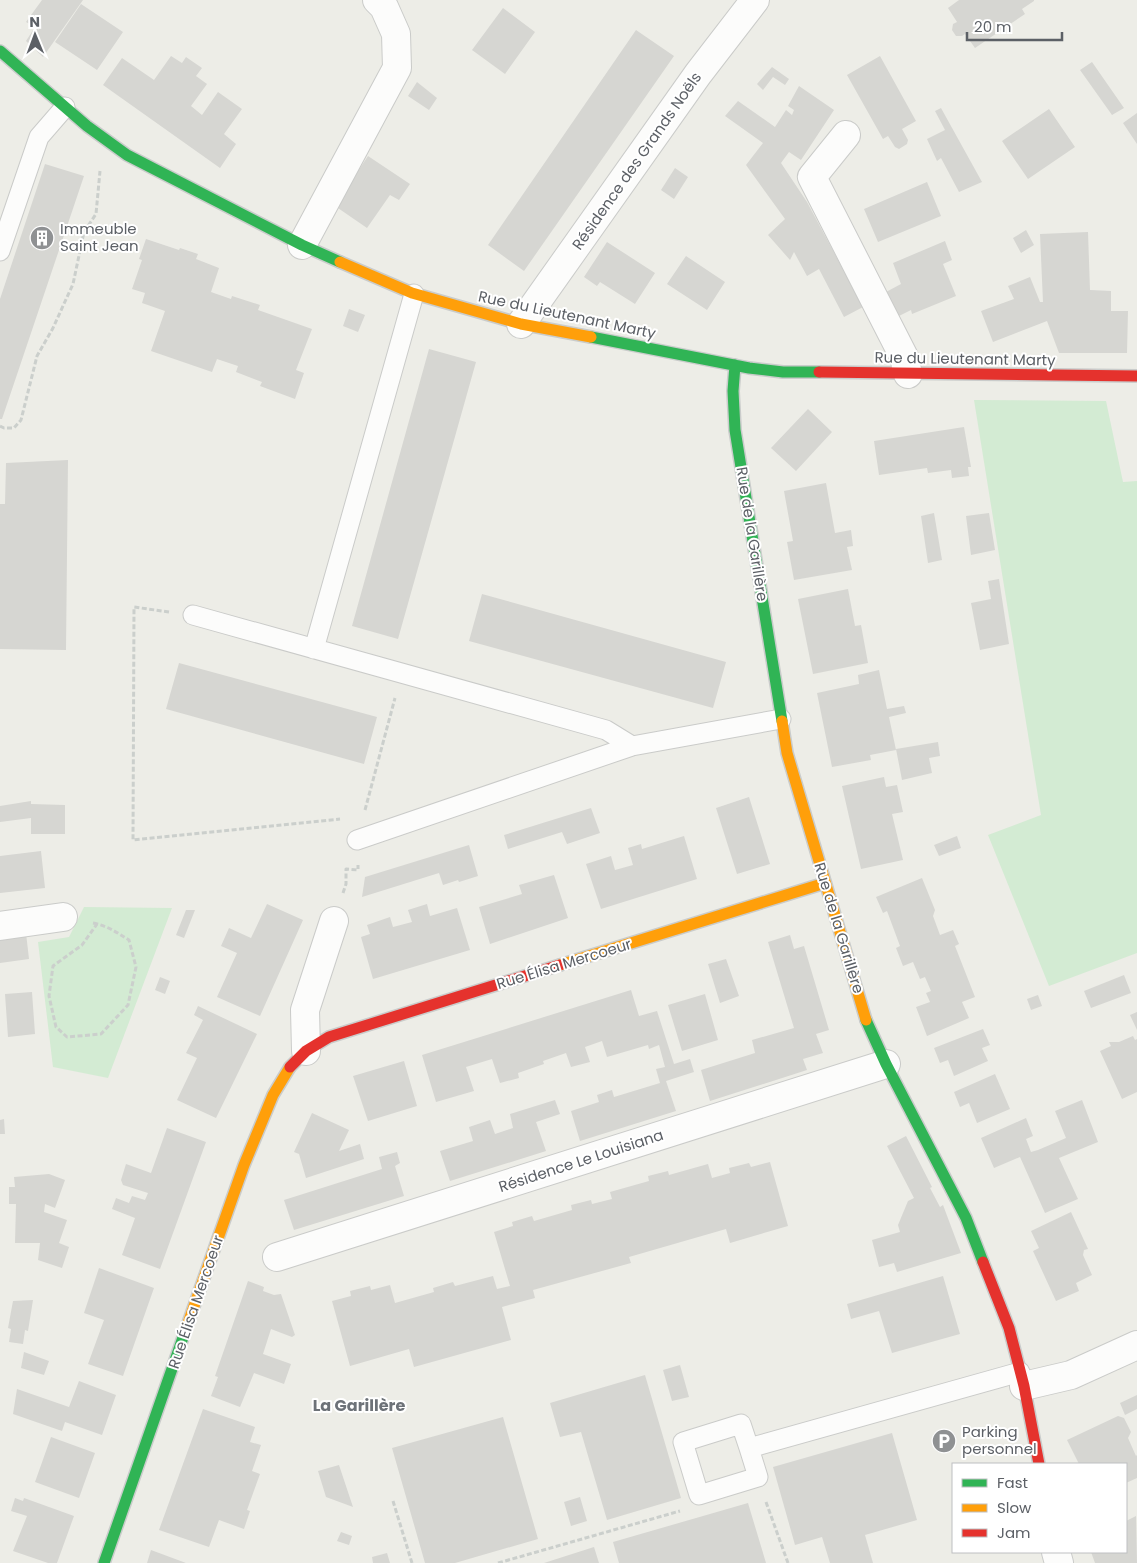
<svg xmlns="http://www.w3.org/2000/svg" width="1137" height="1563" viewBox="0 0 1137 1563" font-family="Poppins,sans-serif">
	<rect width="100%" height="100%" fill="#edede7"/>
	<path fill="#d3ebd3" d="M974 400 1106 401 1123 482 1137 481V953L1049 986 988 835 1041 815Z
		M84 907 172 908 108 1078 53 1067 38 942 69 937Z"/>
	<path fill="#d6d6d2" d="M42 0H83L43 57 26 41 35 27 26 22Z
		M959 0H1034V1L1022 9 1025 14 975 48 965 34 962 36H956L952 30 953 24 957 22 948 8Z
		M81 4 123 32 97 70 55 42Z
		M503 8 535 32 505 74 472 50Z
		M636 30 674 56 524 271 488 245Z
		M171 56 182 63 186 57 202 68 196 76 207 84 191 106 202 115 218 92 242 109 224 134 236 144 220 168 103 85 122 58 154 80Z
		M880 56 916 121 902 129 908 140 907 144 899 149 895 147 888 136 883 139 847 75Z
		M1092 62 1124 108 1112 115 1080 70Z
		M772 67 789 79 785 85 773 77 763 90 757 84Z
		M417 82 437 98 429 110 408 96Z
		M799 86 834 110 801 160 789 152 781 163 807 202 863 307 844 317 819 269 807 276 794 252 790 260 768 235 785 219 746 165 763 143 725 116 738 101 775 127 786 110 792 115 794 110 788 106Z
		M941 108 982 182 959 192 941 158 937 161 927 139 945 130 935 111Z
		M1049 109 1075 147 1028 179 1002 141Z
		M1137 113V144L1123 123Z
		M368 156 410 184 399 200 390 195 367 228 335 206Z
		M45 164 84 176 2 419H0V299Z
		M675 168 688 177 674 199 661 190Z
		M927 182 941 216 878 242 864 209Z
		M1026 230 1034 245 1021 253 1013 238Z
		M1088 232 1090 290 1111 291V311H1128L1127 353H1059L1047 321 993 342 981 311 1014 299 1008 286 1030 277 1040 302H1043L1040 234Z
		M146 239 179 250 180 248 198 254 196 259 219 268 211 292 231 299 232 296 260 305 258 310 312 329 296 370 304 373 295 399 260 386 262 382 236 372 238 366 217 359 212 372 151 351 165 311 142 303 145 293 132 289 142 260 139 259Z
		M945 241 952 260 943 264 956 296 912 314 911 310 899 316 886 292 901 284 893 263Z
		M607 242 655 273 635 304 600 282 597 286 584 277Z
		M686 256 725 282 707 310 667 284Z
		M349 309 365 315 358 332 343 326Z
		M429 349 476 362 398 639 352 626Z
		M808 409 832 432 796 471 771 448Z
		M964 427 971 467H968L969 476 952 478 951 470 928 473 927 468 879 475 874 441Z
		M68 460 66 650 0 649V504H5L6 463Z
		M826 483 835 533 851 530 853 546 847 547 852 570 794 580 787 542 793 541 784 491Z
		M934 513 942 560 928 563 921 516Z
		M989 513 995 550 971 555 966 516Z
		M999 579 1009 644 980 650 971 603 991 599 988 581Z
		M848 589 855 626 861 625 868 663 813 674 798 599Z
		M482 594 726 662 713 708 469 641Z
		M179 663 377 717 364 764 166 709Z
		M879 670 887 709 904 706 906 713 889 717 896 750 870 755 871 760 832 767 817 693 859 684 858 675Z
		M938 742 940 756 929 758 932 773 902 780 896 749Z
		M884 777 886 787 897 785 903 812 892 814 903 860 861 869 842 786Z
		M749 797 770 864 737 874 716 808Z
		M31 801V804L65 805V834H31V818L0 822V806Z
		M591 808 600 833 567 844 562 832 508 849 504 835Z
		M684 836 697 879 601 909 586 864 611 856 615 870 633 865 628 848 641 844 642 849Z
		M957 836 961 848 939 856 934 845Z
		M469 845 478 876 459 882 458 880 443 885 439 873 362 897 365 877Z
		M41 851 45 888 0 893V856Z
		M554 875 568 918 490 944 479 907 522 894 519 885Z
		M922 878 935 910 933 916 940 935 953 930 959 944 955 946 975 997 962 1002 969 1018 927 1036 916 1007 930 1002 926 993 931 991 925 977 920 979 913 962 903 966 896 948 900 946 887 911 883 913 876 897Z
		M267 904 303 920 260 1016 217 997 237 953 221 946 229 928 251 938Z
		M427 904 430 916 457 908 470 950 373 979 361 937 370 934 367 925 390 917 393 927 412 922 408 910Z
		M186 910H195L184 938 176 935Z
		M26 933 29 959 0 963V937Z
		M790 935 794 949 804 946 829 1030 816 1034 823 1053 803 1059 807 1070 710 1101 701 1070 755 1053 752 1040 794 1028 768 942Z
		M726 959 739 996 720 1003 708 964Z
		M1124 975 1131 993 1091 1008 1084 991Z
		M160 977 170 981 165 994 155 990Z
		M631 990 639 1016 657 1011 674 1064 690 1059 694 1072 666 1081 676 1111 580 1141 571 1111 599 1102 597 1095 612 1090 614 1097 660 1083 656 1069 665 1067 659 1045 649 1049 648 1045 607 1057 602 1041 585 1047 590 1062 571 1067 566 1053 543 1061 544 1064 518 1073 519 1078 500 1083 492 1059 466 1067 474 1091 436 1102 422 1055Z
		M32 992 35 1034 8 1037 5 994Z
		M705 994 718 1040 682 1051 668 1005Z
		M1038 995 1042 1006 1031 1010 1027 999Z
		M198 1006 257 1034 216 1118 177 1100 197 1058 186 1053 203 1020 194 1015Z
		M1137 1012V1030L1130 1015Z
		M983 1029 990 1045 982 1048 988 1061 954 1076 948 1060 940 1063 934 1048Z
		M1133 1036 1135 1040 1137 1039V1092L1122 1099 1100 1051 1111 1046 1109 1042H1119Z
		M404 1061 417 1106 368 1121 353 1076Z
		M995 1074 1010 1109 977 1123 969 1103 960 1107 954 1092Z
		M555 1100 560 1114 536 1122 546 1151 450 1181 440 1151 473 1141 469 1127 490 1120 495 1134 513 1128 510 1114Z
		M1082 1100 1098 1142 1059 1158 1078 1199 1045 1213 1020 1157 994 1168 981 1138 1026 1118 1033 1136 1026 1139 1031 1152 1038 1150 1066 1138 1055 1111Z
		M312 1113 349 1130 339 1151 360 1144 364 1159 306 1178 299 1154 294 1152Z
		M4 1119 5 1134H0V1120Z
		M167 1128 206 1142 160 1269 122 1255 135 1218 112 1209 116 1198 129 1203 132 1196 145 1200 148 1193 123 1185 121 1180 126 1164 151 1173Z
		M906 1136 932 1187 930 1188 940 1207 943 1205 961 1253 897 1272 894 1263 879 1267 872 1240 900 1232 898 1225 908 1201 914 1198 887 1146Z
		M397 1152 400 1163 395 1166 404 1196 294 1230 284 1200 382 1169 379 1157Z
		M770 1162 788 1226 730 1243 726 1229 629 1257 631 1263 533 1290 535 1298 502 1307 511 1340 414 1367 409 1349 350 1366 332 1301 351 1296 350 1291 370 1286 371 1290 390 1285 395 1303 434 1292 433 1288 453 1282 455 1286 493 1276 497 1289 510 1286 494 1232 513 1226 512 1222 532 1216 534 1221 572 1210 571 1205 591 1200 592 1204 612 1199 610 1192 649 1181 648 1176 668 1171 669 1175 708 1164 712 1178 730 1173 729 1168 749 1163 751 1167Z
		M49 1174 65 1180 55 1208 45 1204 44 1212 67 1220 59 1243 69 1247 62 1268 38 1260 40 1243H15L16 1204H9V1187H15L14 1177Z
		M1071 1212 1088 1249 1084 1250 1083 1255 1092 1275 1076 1283 1079 1291 1056 1301 1033 1251 1039 1248 1031 1231Z
		M99 1268 154 1288 123 1376 88 1364 104 1320 84 1313Z
		M943 1276 960 1334 892 1353 879 1311 851 1319 847 1304Z
		M248 1281 264 1287 263 1291 274 1295 281 1294 295 1335 292 1337 271 1329 263 1354 291 1364 284 1384 254 1373 240 1407 211 1396 218 1377 215 1376Z
		M33 1300 28 1331 25 1330 23 1344 9 1342 11 1329 8 1328 13 1301Z
		M24 1352 49 1361 44 1375 21 1368Z
		M680 1365 689 1397 672 1401 663 1370Z
		M645 1375 681 1498 607 1520 581 1432 560 1437 550 1403Z
		M79 1381 116 1395 102 1435 65 1422 62 1431 13 1414 17 1389 69 1407Z
		M1137 1395V1409L1125 1415 1120 1403Z
		M203 1409 255 1427 250 1442 261 1445 252 1471 260 1474 247 1510 250 1511 244 1529 219 1520 209 1547 159 1530Z
		M1118 1416 1124 1418 1131 1432 1128 1438 1136 1456 1137 1455V1478L1126 1483V1464H1079L1067 1440Z
		M503 1417 538 1539 455 1563H425L392 1448Z
		M892 1433 917 1520 865 1535 873 1563H830L822 1537 795 1545 773 1467Z
		M51 1437 95 1453 79 1498 35 1482Z
		M339 1465 353 1507 326 1497 318 1471Z
		M580 1497 587 1521 571 1526 564 1502Z
		M15 1498 23 1501 24 1498 74 1516 57 1563H48L13 1551 27 1516 11 1511Z
		M748 1503 766 1563H619L613 1542Z
		M1136 1516 1137 1563H1095L1091 1552H1126V1521Z
		M341 1532 352 1536 349 1545 337 1541Z
		M594 1547 599 1563H544Z
		M151 1550 186 1563H147Z
		M387 1553 390 1563H373L372 1557Z"/>
	<g fill="none" stroke-linecap="round" stroke-linejoin="round">
		<g stroke="#cacbc9" stroke-width="21">
			<path id="lane" d="M0 251 39 137 65 107
				M193 615 606 730 632 746
				M314 649 414 294
				M357 840 632 746 781 719
				M749 1448 758 1477 699 1495 683 1442 741 1424 749 1448 1020 1372"/>
		</g>
		<g stroke="#cacbc9" stroke-width="30">
			<path id="street" d="M846 135 812 177 904 357 908 374
				M302 245 397 68 396 34 384 7 377 0
				M521 324 698 74 755 0
				M0 926 63 917
				M306 1051 305 1010 334 921
				M277 1257 886 1064
				M1024 1386 1071 1375 1137 1345
				M1056 1552 1059 1563"/>
		</g>
		<g stroke="#cacccb" stroke-width="14">
			<path id="fast" d="M0 51 87 126 127 155 302 245 340 262
				M591 337 749 368 783 372H819
				M735 365 733 391 735 430 782 721
				M866 1020 886 1064 966 1218 983 1262
				M104 1563 187 1326"/>
		</g>
		<g stroke="#cacccb" stroke-width="14">
			<path id="slow" d="M340 262 412 293 521 324 591 337
				M782 721 787 753 866 1020
				M560 965 825 883
				M187 1326 244 1165 273 1095 290 1067"/>
		</g>
		<g stroke="#cacccb" stroke-width="14">
			<path id="jam" d="M819 372 1137 376
				M290 1067 306 1051 329 1037 560 965
				M983 1262 1009 1328 1024 1386 1039 1464"/>
		</g>
		<path stroke="#cbcfcc" stroke-width="3" stroke-dasharray="5 2.5" stroke-linecap="butt" d="M0 426 4 428H14L21 420 37 356 53 328 73 284 84 232 96 214 100 171
			M169 612 134 607 133 840 340 819
			M365 810 395 698
			M343 893 346 884V869L358 870V865
			M93 923C108 926 116 932 129 940L136 967 128 1005 101 1034 67 1037 56 1027 49 996 53 966 82 945 97 924
			M393 1501 412 1563
			M766 1502 788 1563
			M498 1563 680 1511"/>
		<use href="#lane" stroke="#fcfcfb" stroke-width="19"/>
		<use href="#street" stroke="#fcfcfb" stroke-width="28"/>
		<use href="#fast" stroke="#30b455" stroke-width="11"/>
		<use href="#slow" stroke="#ff9f0a" stroke-width="11"/>
		<use href="#jam" stroke="#e5322d" stroke-width="11"/>
	</g>
	<defs>
		<g id="building-disc" transform="scale(1.25)"><circle r="9.5" fill="#8f9193" stroke="#fff"/><path d="M-4-6H4V6H1V3H-1V6H-4ZM-2.5-4.3h1.7v1.8h-1.7ZM.8-4.3h1.7v1.8H.8ZM-2.5-1h1.7V.8h-1.7ZM.8-1h1.7V.8H.8Z" fill="#fff"/></g>
		<g id="parking-disc" transform="scale(1.25)"><circle r="9.5" fill="#8f9193" stroke="#fff"/><path d="M-3.5-5.5H1a3.5 3.5 0 0 1 0 7H-1V5.5H-3.5ZM-1-3.4V-.6H.8a1.4 1.4 0 0 0 0-2.8Z" fill="#fff"/></g>
	</defs>
	<g fill-rule="evenodd">
		<use href="#building-disc" x="42" y="238"/>
		<use href="#parking-disc" x="944" y="1441"/>
	</g>
	<g text-anchor="middle" stroke-width="4" stroke-linejoin="round" paint-order="stroke">
		<g font-size="15" fill="#5c6066" stroke="#fff">
			<text transform="translate(637 161) rotate(-55)" y="5">Résidence des Grands Noëls</text>
			<text transform="translate(567 315) rotate(12)" y="5">Rue du Lieutenant Marty</text>
			<text transform="translate(965 359) rotate(1)" y="5">Rue du Lieutenant Marty</text>
			<text transform="translate(752 534) rotate(81)" y="5">Rue de la Garillère</text>
			<text transform="translate(839 928) rotate(73)" y="5">Rue de la Garillère</text>
			<text transform="translate(564 964) rotate(-17)" y="5">Rue Élisa Mercoeur</text>
			<text transform="translate(581 1161) rotate(-18)" y="5">Résidence Le Louisiana</text>
			<text transform="translate(196 1302) rotate(-71)" y="5">Rue Élisa Mercoeur</text>
		</g>
		<g font-size="15" fill="#5c6066" stroke="#fff" text-anchor="start">
			<text x="60" y="234">Immeuble<tspan x="60" dy="17">Saint Jean</tspan></text>
			<text x="962" y="1437">Parking<tspan x="962" dy="17">personnel</tspan></text>
		</g>
		<g font-size="16" font-weight="bold" fill="#6d7278" stroke="#fff">
			<text x="359" y="1411">La Garillère</text>
		</g>
	</g>
	<rect x="952" y="1463" width="175" height="90" fill="#ffffff" stroke="#bebfc2"/>
	<rect x="962" y="1479" width="25" height="8" fill="#30b455" stroke="#bebfc2"/>
	<text x="997" y="1488" font-size="15" fill="#5c6066">Fast</text>
	<rect x="962" y="1504" width="25" height="8" fill="#ff9f0a" stroke="#bebfc2"/>
	<text x="997" y="1513" font-size="15" fill="#5c6066">Slow</text>
	<rect x="962" y="1529" width="25" height="8" fill="#e5322d" stroke="#bebfc2"/>
	<text x="997" y="1538" font-size="15" fill="#5c6066">Jam</text>
	<g transform="translate(35 35) rotate(359)" stroke="#ffffff" stroke-width="4" paint-order="stroke">
	<path d="M0-4L9 19L0 12L-9 19Z" fill="#5c6066"/>
	<text y="-8" font-size="14" font-weight="bold" text-anchor="middle" fill="#5c6066">N</text>
	</g>
	<path d="M967 32v8h95v-8" fill="none" stroke="#5c6066" stroke-width="2.5"/>
	<text x="974" y="32" font-size="15" fill="#5c6066" stroke="#ffffff" stroke-width="4" paint-order="stroke">20 m</text>
</svg>
